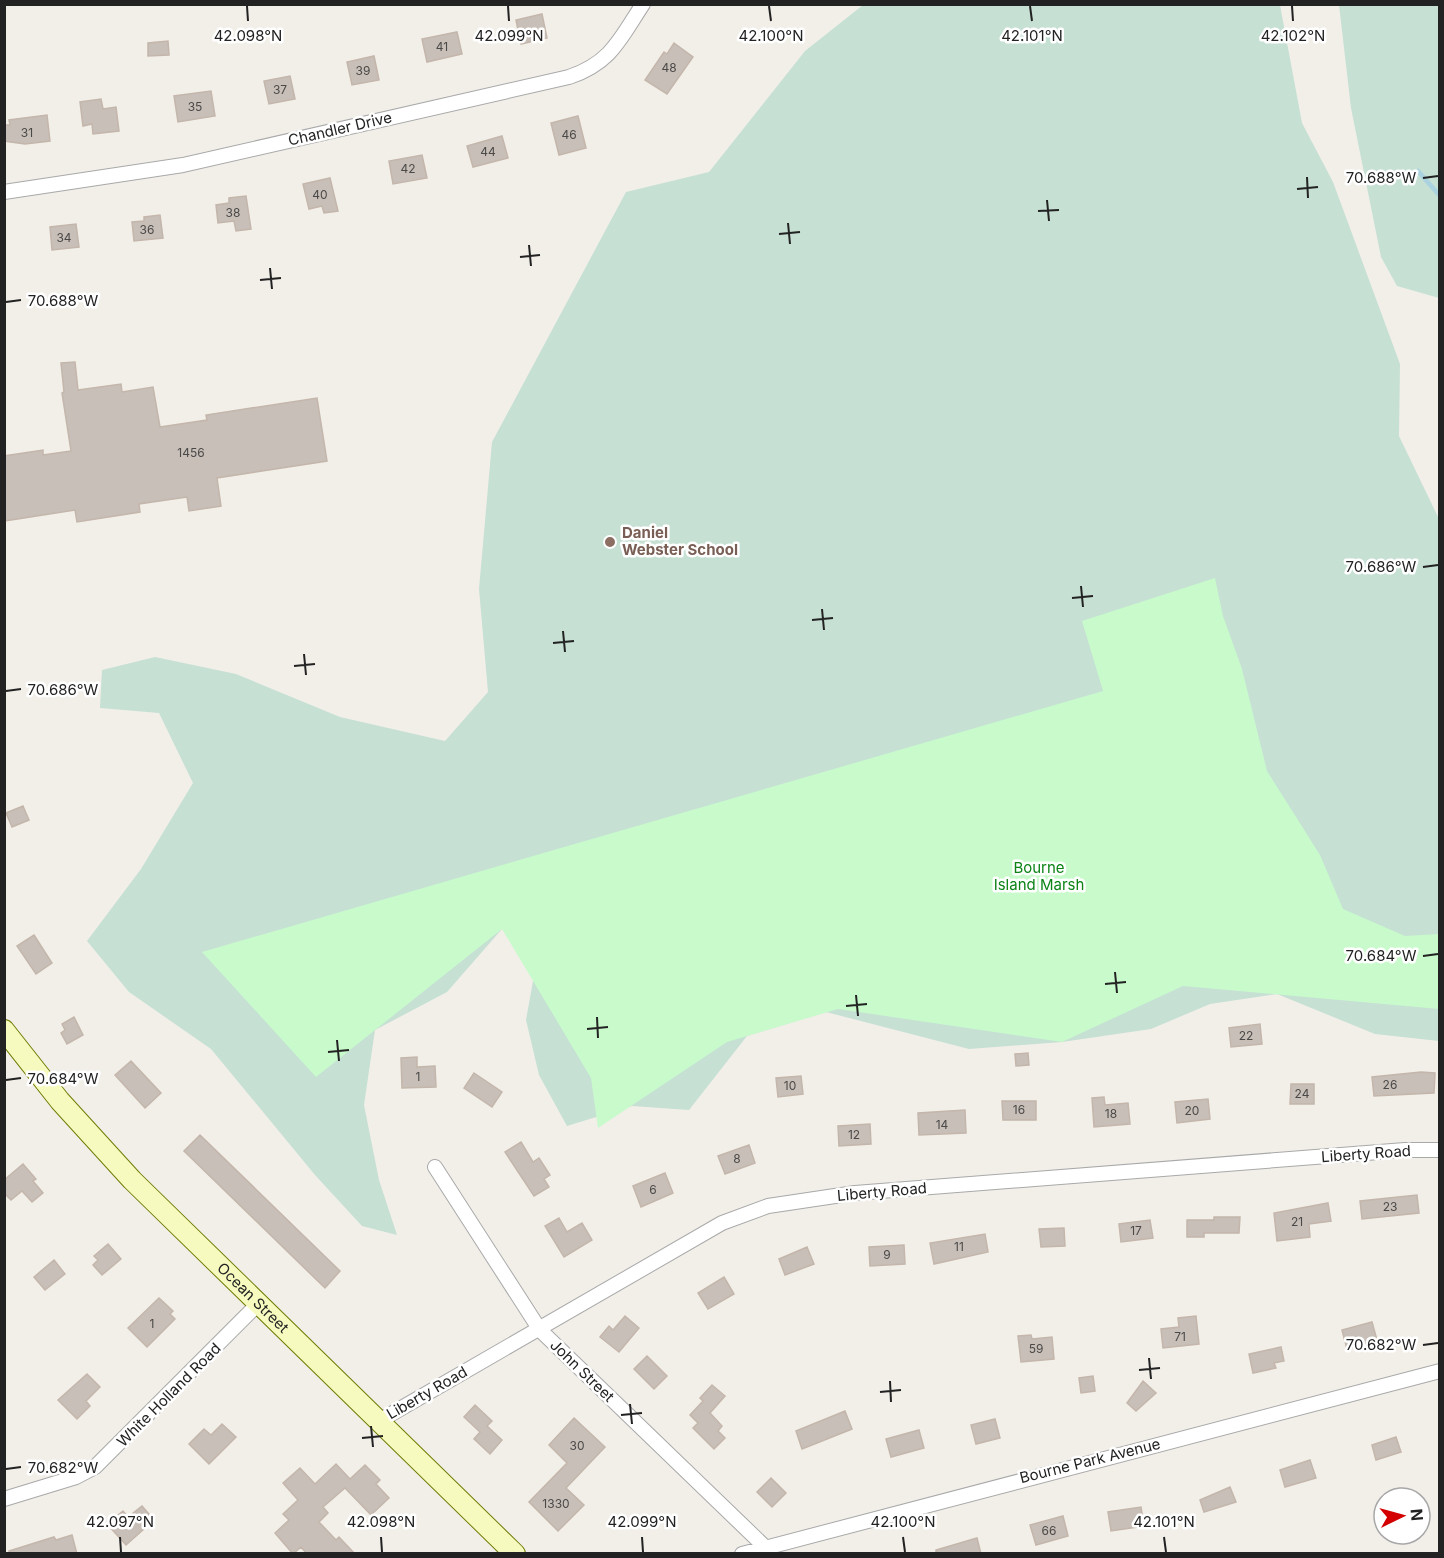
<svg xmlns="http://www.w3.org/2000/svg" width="1444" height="1558" viewBox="0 0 1444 1558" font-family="Inter,sans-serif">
	<rect width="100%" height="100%" fill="#f2efe9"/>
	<path fill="#c6e0d4" d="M863 5H1280L1302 123 1333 182 1400 364 1399 436 1439 519V1041L1375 1034 1277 994 1210 1004 1151 1029 1062 1042 969 1049 826 1012 747 1036 689 1110 632 1106 567 1126 539 1075 526 1020 542 931 502 929 447 992 375 1030 364 1105 379 1180 397 1235 362 1226 315 1175 211 1049 129 992 87 941 141 869 193 783 159 713 100 708 102 670 155 657 236 674 340 717 445 741 488 692 479 589 492 442 626 192 709 172 805 51Z
		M1339 5H1439V298L1397 286 1381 257 1351 108Z"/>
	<path fill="#c8facc" d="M1215 578 1223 616 1242 669 1267 771 1320 855 1343 909 1405 936 1439 934V1009L1183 986 1062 1042 838 1009 727 1042 598 1128 591 1078 502 929 316 1077 202 952 1103 691 1082 621Z"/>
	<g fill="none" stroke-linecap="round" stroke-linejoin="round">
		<path stroke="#aad3df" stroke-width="4.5" d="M1418 171 1440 196"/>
	</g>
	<path fill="#c7bfb8" stroke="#c4b6ab" stroke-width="1.5" d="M542 14 547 38 521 44 516 20Z
		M457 32 462 54 427 62 422 39Z
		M168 41 169 55 148 56V43Z
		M674 43 693 57 667 94 645 80 664 52 667 54Z
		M374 56 379 80 352 85 347 62Z
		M290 76 295 99 269 104 264 81Z
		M211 91 215 116 178 122 174 96Z
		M101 99 103 109 116 107 119 131 93 134 92 124 83 126 80 102Z
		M47 115 50 141 25 144 4 141V125H10L9 120Z
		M578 116 586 148 559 155 551 123Z
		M502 136 508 158 473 167 467 146Z
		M422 155 427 178 393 184 389 161Z
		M330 178 338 211 324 213 322 206 309 209 303 184Z
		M246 196 251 229 236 231 234 221 218 223 216 205 229 203V198Z
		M160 215 163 238 134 241 132 222 144 221V217Z
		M76 224 79 247 52 250 50 227Z
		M75 362 78 390 121 384 122 392 153 387 160 427 207 420 206 415 317 398 327 461 217 478 221 506 189 511 187 497 139 504 140 512 77 522 75 510 4 521V456L43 450V455L71 451 62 393 64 392 61 363Z
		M23 806 29 820 12 827 6 813Z
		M34 935 52 963 36 974 17 946Z
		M74 1017 83 1035 67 1044 61 1033 65 1030 62 1024Z
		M1260 1024 1262 1044 1231 1047 1229 1028Z
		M1028 1053 1029 1065 1016 1066 1015 1054Z
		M417 1057V1067L435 1066 436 1087 402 1088 401 1058Z
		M131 1061 161 1093 145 1108 115 1075Z
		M1421 1072 1435 1073 1434 1093 1374 1096 1372 1077Z
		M474 1073 502 1092 492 1107 464 1088Z
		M801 1076 803 1094 778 1097 776 1078Z
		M1291 1084H1314V1104H1290Z
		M1104 1097 1105 1105 1128 1103 1130 1124 1094 1127 1092 1098Z
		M1208 1099 1210 1119 1177 1123 1175 1102Z
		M1002 1101H1036V1120H1003Z
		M965 1110 966 1133 919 1135 918 1113Z
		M870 1124 871 1144 839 1146 838 1126Z
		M200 1135 340 1271 325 1288 184 1151Z
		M521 1142 533 1162 539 1158 550 1175 544 1179 549 1187 534 1196 505 1152Z
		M749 1145 755 1163 725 1174 718 1156Z
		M23 1164 36 1179 33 1181 43 1193 32 1202 22 1191 11 1200 4 1193V1180Z
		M665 1173 673 1193 641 1207 633 1186Z
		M1417 1195 1419 1213 1362 1219 1360 1201Z
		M1328 1203 1331 1221 1309 1224 1310 1237 1277 1241 1274 1213Z
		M1214 1217H1240L1239 1233H1204V1237H1187V1220H1214Z
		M559 1218 567 1232 582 1223 592 1240 564 1257 545 1226Z
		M1150 1220 1153 1238 1121 1242 1119 1224Z
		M1064 1228 1065 1246 1041 1247 1039 1229Z
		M985 1234 988 1252 934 1264 930 1243Z
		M108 1244 121 1259 102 1275 93 1265 98 1260 94 1256Z
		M904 1245 905 1264 870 1266 869 1247Z
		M807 1247 814 1264 785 1275 779 1259Z
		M54 1260 65 1274 45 1290 34 1277Z
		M724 1277 734 1294 708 1309 698 1293Z
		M159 1298 173 1311 170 1314 175 1319 147 1347 128 1328Z
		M625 1316 639 1328 619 1352 600 1337 609 1326 613 1330Z
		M1196 1316 1199 1344 1163 1348 1161 1329 1179 1327 1178 1318Z
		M1372 1322 1377 1340 1347 1349 1342 1330Z
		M1031 1335 1032 1339 1052 1337 1054 1359 1021 1362 1018 1336Z
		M1281 1347 1284 1361 1274 1363 1276 1368 1253 1373 1249 1354Z
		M647 1356 667 1376 654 1389 634 1369Z
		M87 1374 100 1387 86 1401 90 1406 77 1419 58 1400Z
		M1093 1376 1095 1391 1081 1393 1079 1378Z
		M1143 1381 1156 1393 1136 1411 1127 1403Z
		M712 1385 725 1396 710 1413 722 1426 718 1431 725 1438 714 1449 693 1428 698 1423 690 1415 703 1401 700 1398Z
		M475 1405 492 1421 487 1426 502 1440 490 1454 474 1439 480 1432 464 1417Z
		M845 1411 852 1429 802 1449 796 1431Z
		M574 1418 605 1447 566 1488 584 1505 558 1531 529 1502 567 1463 549 1445Z
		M995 1419 1000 1438 976 1444 971 1425Z
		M222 1424 236 1437 209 1464 189 1444 204 1429 211 1435Z
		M919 1430 924 1448 891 1457 886 1439Z
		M1396 1437 1401 1452 1376 1460 1372 1445Z
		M1310 1460 1316 1478 1285 1487 1280 1470Z
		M336 1464 350 1479 365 1465 380 1480 376 1484 389 1498 371 1515 345 1488 323 1507 328 1513 319 1522 336 1540 339 1537 355 1554H307L301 1547 293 1554 275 1533 289 1520 283 1514 298 1500 283 1483 300 1468 315 1484Z
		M771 1478 786 1493 772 1507 757 1492Z
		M1230 1487 1236 1502 1204 1512 1200 1500Z
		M142 1506 154 1520 126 1545 107 1524 123 1511 128 1517Z
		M1141 1507 1144 1526 1111 1531 1108 1512Z
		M1063 1516 1068 1536 1036 1545 1030 1525Z
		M72 1535 77 1554H10L9 1551 54 1537 56 1540Z
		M977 1538 981 1554H936V1550Z"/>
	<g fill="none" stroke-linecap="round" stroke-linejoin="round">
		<g stroke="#a9a9a9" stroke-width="16">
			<path id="minor" d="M4 192 183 165 569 77C611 63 620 39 643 4
				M435 1167 540 1330 765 1547
				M379 1421 722 1223 768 1206 855 1193 1405 1150H1440
				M4 1499 76 1477 95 1467 259 1303
				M742 1554 1440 1371"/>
		</g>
		<g stroke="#707d05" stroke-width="22">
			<g id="secondary">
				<path id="s1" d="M4 1030 60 1101 132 1180 515 1554"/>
			</g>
		</g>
		<use href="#minor" stroke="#fff" stroke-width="14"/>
		<use href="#secondary" stroke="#f7fabf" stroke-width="20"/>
	</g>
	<path fill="none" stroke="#222" stroke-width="2" d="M247 6 248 21M508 6 509 21M769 6 771 21M1030 6 1032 21M1292 6 1293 21M1307 177 1308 198M1423 178 1438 176M1297 189 1318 187M1047 200 1049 221M1038 211 1059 210M788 223 790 244M779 234 800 232M529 245 531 266M520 257 540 255M270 268 272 289M260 280 281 278M6 302 21 300M1423 567 1438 565M1081 586 1083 607M1072 598 1093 596M822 609 824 630M812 620 833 618M563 631 565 652M553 643 574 641M304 654 306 675M294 666 315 664M6 691 21 689M1423 956 1438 954M1115 972 1117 993M1105 984 1126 982M856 995 858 1016M846 1006 867 1004M597 1017 598 1038M587 1029 608 1027M337 1040 339 1061M328 1052 349 1050M6 1080 21 1078M1423 1345 1438 1343M1149 1358 1151 1379M1139 1370 1160 1368M890 1381 891 1402M880 1392 901 1390M630 1404 632 1424M621 1415 642 1413M371 1426 373 1447M362 1438 383 1436M6 1469 21 1467M120 1537 121 1552M381 1537 382 1552M642 1537 643 1552M903 1537 905 1552M1164 1537 1166 1552"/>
	<circle fill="#8d6e63" stroke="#fff" stroke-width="2" cx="610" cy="542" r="6"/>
	<g text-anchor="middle" stroke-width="5" stroke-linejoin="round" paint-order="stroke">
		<g font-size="12" fill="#4b4948">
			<text x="442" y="51">41</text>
			<text x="669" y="72">48</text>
			<text x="363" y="75">39</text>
			<text x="280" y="94">37</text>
			<text x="195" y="111">35</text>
			<text x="27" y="137">31</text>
			<text x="569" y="139">46</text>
			<text x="488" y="156">44</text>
			<text x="408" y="173">42</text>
			<text x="320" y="199">40</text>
			<text x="233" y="217">38</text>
			<text x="147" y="234">36</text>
			<text x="64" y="242">34</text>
			<text x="191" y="457">1456</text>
			<text x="1246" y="1040">22</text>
			<text x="418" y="1081">1</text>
			<text x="1390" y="1089">26</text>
			<text x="790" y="1090">10</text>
			<text x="1302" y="1098">24</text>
			<text x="1019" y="1114">16</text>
			<text x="1192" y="1115">20</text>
			<text x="1111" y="1118">18</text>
			<text x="942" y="1129">14</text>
			<text x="854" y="1139">12</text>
			<text x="737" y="1163">8</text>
			<text x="653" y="1194">6</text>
			<text x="1390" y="1211">23</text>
			<text x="1297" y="1226">21</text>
			<text x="1136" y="1235">17</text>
			<text x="959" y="1251">11</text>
			<text x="887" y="1259">9</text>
			<text x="152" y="1328">1</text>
			<text x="1180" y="1341">71</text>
			<text x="1036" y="1353">59</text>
			<text x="577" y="1450">30</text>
			<text x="556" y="1508">1330</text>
			<text x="1049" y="1535">66</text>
		</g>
		<g font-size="15" fill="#222" stroke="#fff">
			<text transform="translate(340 129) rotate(-13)" y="5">Chandler Drive</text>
			<text transform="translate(1366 1154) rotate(-4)" y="5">Liberty Road</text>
			<text transform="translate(882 1192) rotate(-5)" y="5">Liberty Road</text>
			<text dy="5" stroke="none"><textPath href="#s1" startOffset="366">Ocean Street</textPath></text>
			<text transform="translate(582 1371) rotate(44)" y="5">John Street</text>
			<text transform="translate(427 1393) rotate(-30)" y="5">Liberty Road</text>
			<text transform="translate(169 1395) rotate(-45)" y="5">White Holland Road</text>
			<text transform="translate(1090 1461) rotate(-14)" y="5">Bourne Park Avenue</text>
		</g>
		<g font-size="15" font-weight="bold" fill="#785e54" stroke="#fff" text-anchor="start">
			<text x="622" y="538">Daniel<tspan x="622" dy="17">Webster School</tspan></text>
		</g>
		<g font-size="15" fill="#0c8416" stroke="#fff">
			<text x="1039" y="873">Bourne<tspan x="1039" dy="17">Island Marsh</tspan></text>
		</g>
	</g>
	<g font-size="15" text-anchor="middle" fill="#222" stroke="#fff" stroke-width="5" stroke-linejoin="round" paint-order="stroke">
		<text x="248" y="41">42.098°N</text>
		<text x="509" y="41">42.099°N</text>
		<text x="771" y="41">42.100°N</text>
		<text x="1032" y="41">42.101°N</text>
		<text x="1293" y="41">42.102°N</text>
		<text x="1381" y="183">70.688°W</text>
		<text x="63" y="306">70.688°W</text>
		<text x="1381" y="572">70.686°W</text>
		<text x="63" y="695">70.686°W</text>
		<text x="1381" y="961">70.684°W</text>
		<text x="63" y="1084">70.684°W</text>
		<text x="1381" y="1350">70.682°W</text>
		<text x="63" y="1473">70.682°W</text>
		<text x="120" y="1527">42.097°N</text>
		<text x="381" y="1527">42.098°N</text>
		<text x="642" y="1527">42.099°N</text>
		<text x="903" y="1527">42.100°N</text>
		<text x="1164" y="1527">42.101°N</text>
	</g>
	<rect width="1444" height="1558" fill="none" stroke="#222222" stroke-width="12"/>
	<g transform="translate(1402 1516) rotate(85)"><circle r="28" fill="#ffffff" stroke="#a7a7a7" stroke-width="1.5"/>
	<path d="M0-4.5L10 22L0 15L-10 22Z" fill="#d40000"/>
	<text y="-9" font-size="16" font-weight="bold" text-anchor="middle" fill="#222222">N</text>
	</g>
</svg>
